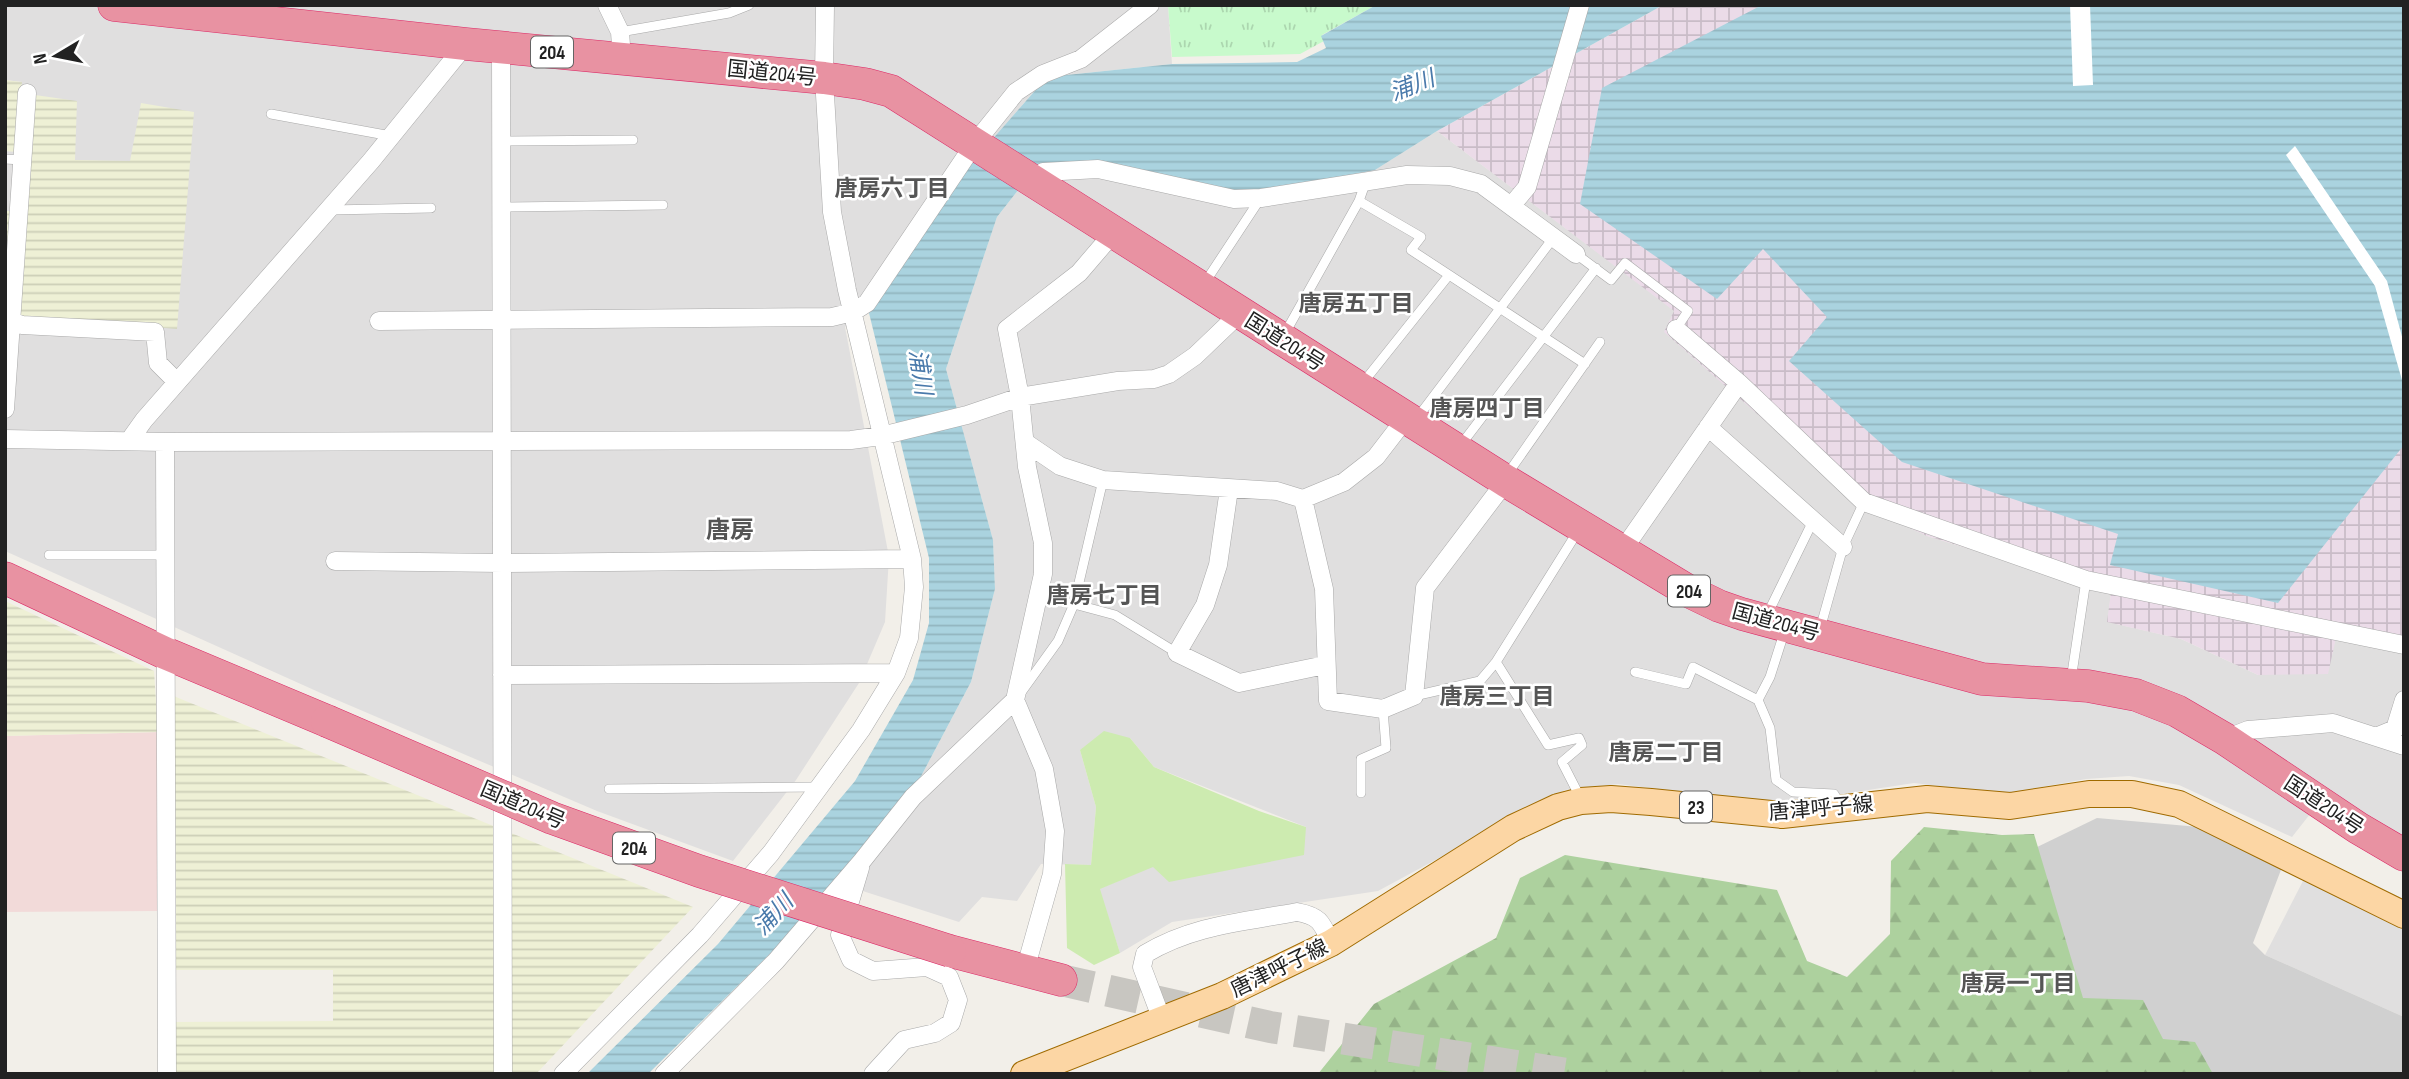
<svg xmlns="http://www.w3.org/2000/svg" width="2409" height="1079" viewBox="0 0 2409 1079" font-family="'Sofia Sans Condensed','Noto Sans JP',sans-serif">
	<defs>
		<pattern id="industrial-grid" width="8" height="8" patternUnits="userSpaceOnUse" patternTransform="scale(1.75)"><rect width="8" height="8" fill="#ebdbe8"/><path d="M0 4h8M4 0v8" fill="none" stroke="#c9bcc7"/></pattern>
		<pattern id="farmland-rules" width="6" height="5" patternUnits="userSpaceOnUse" patternTransform="scale(1.75)"><rect width="6" height="5" fill="#eef0d5"/><path d="M0 2.5h6" fill="none" stroke="#ccceb7"/></pattern>
		<pattern id="forest-firs" width="22" height="20" patternUnits="userSpaceOnUse" patternTransform="scale(1.75)"><rect width="22" height="20" fill="#add19e"/><path d="M5 1l3.5 6h-7zM16 11l3.5 6h-7z" fill="#95b388"/></pattern>
		<pattern id="park-tufts" width="24" height="20" patternUnits="userSpaceOnUse" patternTransform="scale(1.75)"><rect width="24" height="20" fill="#c8facc"/><path d="M3 7l-1-3M5 7V3M7 7l1-3M15 17l-1-3M17 17v-4M19 17l1-3" fill="none" stroke="#acd6af"/></pattern>
		<pattern id="water-rules" width="6" height="5" patternUnits="userSpaceOnUse" patternTransform="scale(1.75)"><rect width="6" height="5" fill="#aad3df"/><path d="M0 2.5h6" fill="none" stroke="#92b5bf"/></pattern>
	</defs>
	<rect width="100%" height="100%" fill="#f2efe9"/>
	<path fill="#e0dfdf" d="M5 5H1168L1172 64 1047 77 968 167 869 313 845 327 889 557 885 622 859 683 796 780 733 861 597 811 323 694 5 551V266L22 267 130 162 74 160 21 93 22 82 5 80Z
		M1437 131 1675 311 1927 536 2111 592 2108 622 2181 639 2258 675 2336 638 2404 651V716L2396 740 2404 743V844L2325 795 2292 837 2179 785 2129 776 2086 779 2003 794 1914 783 1776 804 1618 784 1565 790 1378 891 1172 922 1120 953 1099 889 1153 866 1306 827 1154 767 1130 738 1080 750 1096 807 1091 865 1041 864 1017 901 982 897 959 922 841 884 918 782 971 682 995 589 993 540 946 369 997 217 1023 184 1042 169 1375 170Z
		M5 151 31 153 25 212 5 211Z
		M2304 879 2404 923V1017L2265 955Z"/>
	<path fill="#f2dad9" d="M158 732V911L5 912V736Z"/>
	<path fill="url(#industrial-grid)" d="M1663 5H2090L2404 344V651L2336 638 2328 674 2258 675 2181 639 2107 622 2111 592 1927 536 1862 506 1664 332 1674 311 1437 131Z"/>
	<path fill="#d0d0d0" d="M2097 818 2199 827 2284 862 2253 943 2265 955 2404 1017V1074H2165L2066 1022 2027 852Z"/>
	<path fill="url(#farmland-rules)" d="M5 80 22 82 21 93 77 101 75 160 130 161 141 103 194 112 177 329 17 316 21 267 5 266V211H25L30 153 5 151Z
		M5 601 154 671 158 732 5 736Z
		M171 695 693 907 536 1074H174V1022L333 1021V970H173Z"/>
	<path fill="#cdebb0" d="M1104 731 1130 738 1154 767 1259 811 1306 827 1304 855 1169 882 1153 867 1100 889 1120 953 1094 965 1067 948 1065 864 1091 865 1096 807 1080 750Z"/>
	<path fill="url(#forest-firs)" d="M1924 827 2002 835 2034 834 2083 998 2143 1000 2163 1039 2195 1042 2213 1074H1318L1374 1004 1496 938 1520 878 1565 855 1777 890 1807 961 1847 977 1890 934 1891 861Z"/>
	<path fill="url(#park-tufts)" d="M1168 5H1376L1322 35 1324 41 1300 54 1172 57Z"/>
	<path fill="url(#water-rules)" d="M1376 5H1663L1437 131 1375 170 1236 197 1101 165 1023 184 997 217 946 369 993 540 995 589 971 682 918 782 841 884 648 1074H587L718 944 855 781 913 680 929 623V558L869 313 968 167 1047 77 1172 64 1297 62 1326 48 1321 36Z
		M1762 5H2404V445L2278 603 2110 565 2118 534 1902 462 1789 361 1827 317 1763 249 1717 299 1580 204 1602 88Z"/>
	<path fill="#fff" d="M2070 5H2090L2093 85 2073 86Z
		M2295 146 2387 281 2404 344V387L2375 286 2286 155Z"/>
	<g fill="none" stroke-linecap="round" stroke-linejoin="round">
		<path stroke="#c8c6c1" stroke-width="32" stroke-dasharray="32 16" stroke-linecap="butt" d="M1061 980 1270 1027 1567 1074"/>
		<g stroke="#a9a9a9" stroke-width="10">
			<path id="lane" d="M620 32 729 13 749 5
				M271 114 391 136
				M501 141 633 140
				M5 159 22 160
				M1359 201 1421 237 1411 250 1585 364
				M500 207 663 205
				M330 210 431 208
				M1576 254 1611 280 1625 263 1688 311 1676 329
				M1204 284 1260 199
				M1284 335 1359 201 1366 181
				M1362 384 1449 275
				M1415 415 1421 413 1554 237
				M1460 446 1596 268
				M1508 476 1511 469 1600 342
				M49 555H165
				M1038 598 1074 604 1115 615 1177 653
				M1767 615 1813 521
				M1820 629 1843 547 1864 502
				M1496 662 1548 745 1579 738 1582 745 1562 762 1581 799
				M1635 672 1686 684 1693 667 1758 700 1770 677 1785 630
				M2071 680 2086 580
				M1022 691 1058 641 1074 604 1103 480
				M1414 696 1480 681 1496 662 1578 531
				M1758 700 1770 728 1776 780 1793 792 1834 794 1840 804
				M609 789 818 787
				M1361 793V759L1386 748 1383 709"/>
		</g>
		<g stroke="#a9a9a9" stroke-width="19">
			<path id="street" d="M607 5 620 32 622 59
				M501 47 503 1074
				M1033 179 1043 172 1098 169 1234 199 1261 198 1407 175 1450 176 1481 184 1576 254
				M1512 205 1527 187 1580 5
				M5 319 22 325 155 332 158 363 177 382
				M379 321 832 317 853 312 867 303 975 143 1016 92 1043 74 1081 59 1150 5
				M1676 329 1739 383 1864 502 2086 580 2404 645
				M5 409 27 93
				M1708 427 1843 547
				M5 439 165 442 851 440 881 436 967 415 1020 397 1118 381 1154 379 1169 374 1195 356 1240 313
				M129 441 144 420 371 161 466 44
				M165 442 167 1074
				M1026 443 1060 466 1103 480 1277 491 1303 499 1344 482 1376 457 1406 418
				M1229 489 1218 565 1205 605 1177 653 1239 683 1325 665
				M1303 499 1324 589 1328 701 1383 709 1414 696 1425 588 1506 481
				M1622 551 1739 383
				M335 561 502 563 912 559
				M502 675 896 673
				M1015 700 1043 574V543L1027 467 1020 397 1007 329 1079 273 1115 231
				M2378 736 2395 729 2404 700
				M2225 739 2248 730 2333 723 2404 746
				M860 868 840 935 851 960 873 971 927 967 949 977 958 1000 951 1023 935 1033 904 1040 873 1074
				M1162 1020 1142 967 1145 954C1193 925 1243 922 1297 912 1320 916 1322 923 1331 943
				M563 1074 700 935 771 853 861 730 896 673 909 638 914 587 912 559 847 290 832 212 824 78 825 5
				M664 1074 776 961 862 861 913 797 1015 700 1044 769 1055 831 1052 874 1025 970"/>
		</g>
		<g stroke="#a06b00" stroke-width="28">
			<path id="primary" d="M1024 1074 1222 996 1331 943 1513 828 1558 807 1581 801 1611 799 1651 802 1782 815 1927 799 2010 806 2089 794H2132L2179 804 2404 915"/>
		</g>
		<g stroke="#dc2a67" stroke-width="33">
			<path id="highway" d="M114 5 466 44 824 78 865 84 891 91 1506 481 1690 592 1719 606 1742 614 1982 679 2088 686 2136 695 2177 711 2225 739 2358 828 2404 855
				M5 578 165 653 327 721
				M950 951 1061 980"/>
		</g>
		<use href="#lane" stroke="#fff" stroke-width="9"/>
		<use href="#street" stroke="#fff" stroke-width="18"/>
		<use href="#primary" stroke="#fcd6a4" stroke-width="26"/>
		<use href="#highway" stroke="#e892a2" stroke-width="32"/>
		<g stroke="#dc2a67" stroke-width="33" stroke-linecap="butt">
			<path id="highway-bridge" d="M327 721 552 818 699 871 950 951"/>
		</g>
		<use href="#highway-bridge" stroke="#e892a2" stroke-width="32"/>
	</g>
	<g text-anchor="middle" stroke-width="5" stroke-linejoin="round" paint-order="stroke">
		<g fill="#fff" stroke="#646464" stroke-width="2">
			<rect x="531" y="36.5" width="42" height="31" rx="5"/>
			<rect x="1668" y="575.5" width="42" height="31" rx="5"/>
			<rect x="1680" y="791.5" width="32" height="31" rx="5"/>
			<rect x="613" y="832.5" width="42" height="31" rx="5"/>
		</g>
		<g font-size="19" font-weight="bold" fill="#222">
			<text x="552" y="59">204</text>
			<text x="1689" y="598">204</text>
			<text x="1696" y="814">23</text>
			<text x="634" y="855">204</text>
		</g>
		<g font-size="21" fill="#222" stroke="#fff">
			<text transform="translate(772 73) rotate(6)" y="7">国道204号</text>
			<text transform="translate(1285 342) rotate(32)" y="7">国道204号</text>
			<text transform="translate(1776 622) rotate(15)" y="7">国道204号</text>
			<text transform="translate(523 805) rotate(23)" y="7">国道204号</text>
			<text transform="translate(2324 805) rotate(33)" y="7">国道204号</text>
			<text transform="translate(1821 808) rotate(-5)" y="7">唐津呼子線</text>
			<text transform="translate(1279 968) rotate(-26)" y="7">唐津呼子線</text>
		</g>
		<g font-size="23" font-style="italic" fill="#4a7aab" stroke="#fff">
			<text transform="translate(1412 85) rotate(-21)" y="8">浦川</text>
			<text transform="translate(921 372) rotate(81)" y="8">浦川</text>
			<text transform="translate(773 914) rotate(-47)" y="8">浦川</text>
		</g>
		<g font-size="23" font-weight="bold" fill="#555" stroke="#fff">
			<text x="892" y="196">唐房六丁目</text>
			<text x="1356" y="311">唐房五丁目</text>
			<text x="1487" y="416">唐房四丁目</text>
			<text x="1104" y="603">唐房七丁目</text>
			<text x="1497" y="704">唐房三丁目</text>
			<text x="1666" y="760">唐房二丁目</text>
			<text x="2018" y="991">唐房一丁目</text>
		</g>
		<g font-size="24" font-weight="bold" fill="#555" stroke="#fff">
			<text x="730" y="538">唐房</text>
		</g>
	</g>
	<rect width="2409" height="1079" fill="none" stroke="#222222" stroke-width="14"/>
	<g transform="translate(56 56) rotate(260)" stroke="#ffffff" stroke-width="5" paint-order="stroke">
	<path d="M0-5L12 26L0 18L-12 26Z" fill="#222222"/>
	<text y="-10" font-size="19" font-weight="bold" text-anchor="middle" fill="#222222">N</text>
	</g>
</svg>
